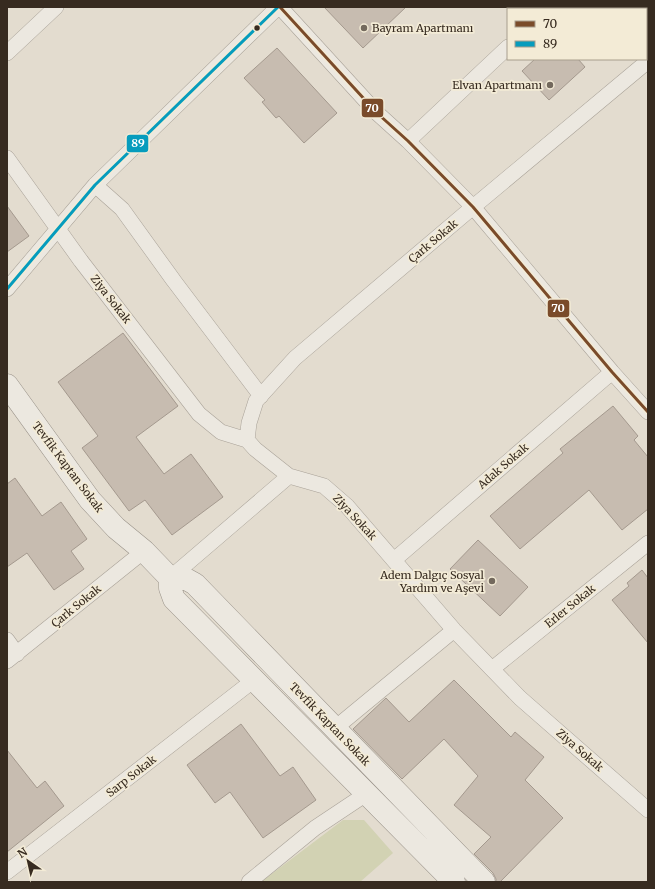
<svg xmlns="http://www.w3.org/2000/svg" width="655" height="889" viewBox="0 0 655 889" font-family="Merriweather,serif">
	<rect width="100%" height="100%" fill="#e3dccf"/>
	<path fill="#d2d2b3" d="M343 820H364L393 853 360 882H261Z"/>
	<path fill="#c7bcb0" stroke="#a4998e" d="M324 7H406L363 48Z
		M277 48 337 113 304 143 279 116 276 118 262 102 265 100 244 78Z
		M535 59H578L585 67 549 100 522 71Z
		M7 206 29 236 7 252Z
		M123 333 178 406 136 437 164 474 191 454 223 497 172 535 145 500 129 511 82 448 98 436 58 382Z
		M613 406 638 436 634 440 648 457V509L622 530 589 490 520 549 490 516 563 453 560 449Z
		M15 478 42 516 61 502 87 539 71 551 84 569 54 590 27 553 7 567V484Z
		M478 540 528 587 500 616 450 569Z
		M642 570 648 578V643L612 600 629 586 627 583Z
		M454 680 511 737 515 732 544 757 525 780 563 818 500 882H496V879L493 873 474 854 491 837 454 805 478 776 444 739 402 779 353 729 386 698 409 722Z
		M241 724 280 776 293 767 316 800 263 838 230 792 215 803 187 765Z
		M7 750 37 788 45 781 64 806 7 852Z"/>
	<g fill="none" stroke-linecap="round" stroke-linejoin="round">
		<g stroke="#a9a298" stroke-width="16">
			<path id="street" d="M280 7 377 113 408 141 473 207 612 372 648 412
				M551 9 554 7
				M7 53 56 7
				M408 141 508 47
				M7 158 81 261 199 414 221 432 247 440 255 449 289 476 324 486 347 506 454 630 520 698 648 810
				M95 185 122 209 174 281 261 396
				M7 289 95 185 278 7
				M247 440 249 423 256 401 295 358 473 207 648 61
				M394 560 612 372
				M170 578 289 476
				M7 640 17 654
				M7 661 144 551
				M492 669 648 543
				M334 729 454 630
				M7 872 254 680
				M249 882 315 828 366 794"/>
		</g>
		<g stroke="#989188" stroke-width="23">
			<path id="secondary" d="M7 385 90 500 116 528 144 551 170 578V588L174 599 454 882
				M170 578 186 579 195 584 484 882"/>
		</g>
		<use href="#street" stroke="#ece8e0" stroke-width="15"/>
		<use href="#secondary" stroke="#ece8e0" stroke-width="22"/>
		<g stroke="#f3ebd6" stroke-width="6">
			<path id="bus-1" d="M280 7 377 113 408 141 473 207 612 372 648 412"/>
		</g>
		<g stroke="#f3ebd6" stroke-width="6">
			<path id="bus-2" d="M7 289 95 185 278 7"/>
		</g>
		<use href="#bus-1" stroke="#7a4b2a" stroke-width="3"/>
		<use href="#bus-2" stroke="#069cbd" stroke-width="3"/>
	</g>
	<circle fill="#372b20" stroke="#f3ebd6" stroke-width="1.5" cx="257" cy="28" r="3.5"/>
	<g fill="#73695d" stroke="#f3ebd6" stroke-width="1.5">
		<circle cx="364" cy="28" r="4"/>
		<circle cx="550" cy="85" r="4"/>
		<circle cx="492" cy="581" r="4"/>
	</g>
	<g text-anchor="middle" stroke-width="3.5" stroke-linejoin="round" paint-order="stroke">
		<g font-size="11" fill="#372b20" stroke="#f3ebd6" text-anchor="end">
			<text x="372" y="32" text-anchor="start">Bayram Apartmanı</text>
			<text x="542" y="89">Elvan Apartmanı</text>
			<text x="484" y="579">Adem Dalgıç Sosyal<tspan x="484" dy="13">Yardım ve Aşevi</tspan></text>
		</g>
		<g font-size="11" fill="#372b20" stroke="#f3ebd6">
			<text transform="translate(433 241) rotate(-40)" y="4">Çark Sokak</text>
			<text transform="translate(111 299) rotate(52)" y="4">Ziya Sokak</text>
			<text transform="translate(503 466) rotate(-41)" y="4">Adak Sokak</text>
			<text transform="translate(68 467) rotate(53)" y="4">Tevfik Kaptan Sokak</text>
			<text transform="translate(355 517) rotate(47)" y="4">Ziya Sokak</text>
			<text transform="translate(76 606) rotate(-39)" y="4">Çark Sokak</text>
			<text transform="translate(570 606) rotate(-39)" y="4">Erler Sokak</text>
			<text transform="translate(330 724) rotate(46)" y="4">Tevfik Kaptan Sokak</text>
			<text transform="translate(580 750) rotate(41)" y="4">Ziya Sokak</text>
			<text transform="translate(131 776) rotate(-38)" y="4">Sarp Sokak</text>
		</g>
	</g>
	<g stroke="#f3ebd6" stroke-width="1.5">
		<rect x="361" y="98" width="23" height="20" rx="4" fill="#7a4b2a"/>
		<rect x="126" y="134" width="23" height="19" rx="4" fill="#069cbd"/>
		<rect x="547" y="299" width="23" height="19" rx="4" fill="#7a4b2a"/>
	</g>
	<g font-size="11" text-anchor="middle" font-weight="bold" fill="#fff">
		<text x="372" y="112">70</text>
		<text x="138" y="147">89</text>
		<text x="558" y="312">70</text>
	</g>
	<rect width="655" height="889" fill="none" stroke="#372b20" stroke-width="16"/>
	<rect x="507" y="8" width="140" height="52" fill="#f3ebd6" stroke="#a89e8d"/>
	<rect x="515" y="21" width="20" height="6" fill="#7a4b2a" stroke="#a89e8d"/>
	<text x="543" y="28" font-size="12" fill="#372b20">70</text>
	<rect x="515" y="41" width="20" height="6" fill="#069cbd" stroke="#a89e8d"/>
	<text x="543" y="48" font-size="12" fill="#372b20">89</text>
	<g transform="translate(28 861) rotate(326)" stroke="#f3ebd6" stroke-width="3" paint-order="stroke">
	<path d="M0-3L7 15L0 10L-7 15Z" fill="#372b20"/>
	<text y="-6" font-size="11" font-weight="bold" text-anchor="middle" fill="#372b20">N</text>
	</g>
</svg>
